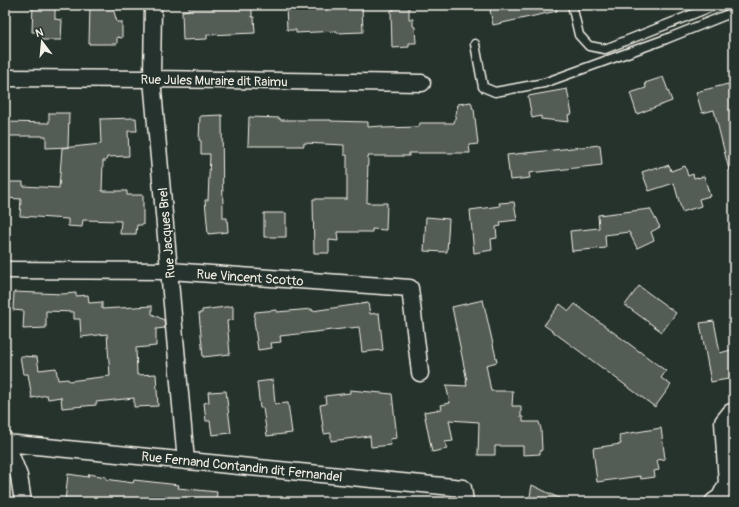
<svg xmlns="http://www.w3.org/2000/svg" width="739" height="507" viewBox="0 0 739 507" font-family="Pangolin,sans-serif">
	<rect width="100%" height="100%" fill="#26332d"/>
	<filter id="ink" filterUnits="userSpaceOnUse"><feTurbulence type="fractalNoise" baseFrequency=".025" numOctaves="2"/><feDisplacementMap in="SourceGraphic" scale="8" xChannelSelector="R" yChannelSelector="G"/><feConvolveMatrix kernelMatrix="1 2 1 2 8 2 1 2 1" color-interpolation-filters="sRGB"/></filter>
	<g filter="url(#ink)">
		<path fill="#525c55" stroke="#f4f1e8" d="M33 5H55V19L62 20 61 40H41V32H32Z
			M90 5H112L117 22H122V38L117 37V44H89Z
			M189 5H252V17H254L255 33 207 35V39L183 40 182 11 189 10Z
			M286 5H310V7L339 5V8L362 7 363 32 337 33V31L296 33V30H287Z
			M394 5H409V19H413V26L415 27 416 43H409V47L392 48 391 10H394Z
			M489 5H556L557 11 493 25Z
			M663 77 672 101 637 114 630 93 646 88 645 83Z
			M728 84 734 105V169L729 170 714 110 702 113 696 92Z
			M567 89 572 114 568 115 569 122 541 119V116L532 118 528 96Z
			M471 102 473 109H474L478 144 469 145 470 153H409V156H368L367 203H387L386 230 372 229V232H337L338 241 329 240V253H314L313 199H347V155H344V145L304 143V146H248L249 117 280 118V120H331V121L368 122V127L382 126V128L419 127 420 123H454L458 104Z
			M49 113H69L68 147 46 148V136H5V122L49 123Z
			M222 115 223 218H227L228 232 208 234 205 200H208L210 154H201V141L199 140 200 116Z
			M136 118 137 131H128L129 156 107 157 106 161H103L102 191H127V195H143V225H137L136 234H120L121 221 83 220 82 227 68 226V219L20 216 21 199 5 198 6 182H23V186L59 188 62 148 101 144 100 119Z
			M600 145 602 165 529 173 530 178 510 180 507 155Z
			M669 165 671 171 685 166 688 176 693 174 694 178 698 177V178L704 176 710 196 699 199 701 206 682 212 674 183 649 191 642 172 657 167 658 169Z
			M514 202 517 220 500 222 501 226 496 227 497 238 491 239 492 250 474 253 470 210 500 206 499 203Z
			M650 209 660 227 651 232 654 240 637 248 629 232 605 235 606 248 572 251 570 231 599 228 598 215Z
			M264 213H286V237H264Z
			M426 217 449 219 447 252 424 251Z
			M639 286 676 313 662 332 625 305Z
			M14 292 62 294 76 293V296L88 295 89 303 102 302V309L152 306V314L164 320 165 328 156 329V346L136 348 137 375 156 374 158 406 134 407V398L96 402V405L62 408 61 397 48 399 47 395 32 398 28 374H23L20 356 37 357 39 370 56 368 58 380 68 379 69 381 110 376 107 334 81 337 80 319H74V312L46 311V328L23 329 24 311 13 310Z
			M483 300 497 362 486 365 491 391H513L512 406H521V417H523V422H539L541 429 542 450 540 451V454L523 455V446H495V455H478L479 422 449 420 453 441 445 442 447 449 432 452 424 412 442 409 441 405 450 403 446 385 467 386 466 381H467L452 307Z
			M368 303 370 314 379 313 383 350 362 352 359 327 280 336 281 342 271 343 272 348 258 350 254 320 255 312 277 310V312L312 309V311Z
			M560 304 569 311 575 304 666 371 661 378 671 385 655 407 544 325Z
			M233 306V320L227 321 230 354 203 357 199 313H202V310Z
			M714 321 720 353 734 349V378L711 382 700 323Z
			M273 380 275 404 288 403 292 433 267 436 263 408H260L257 382Z
			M350 390 392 394 397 438 390 439 391 445 371 447 370 436 331 441V433L324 434 320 405 326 404 325 396 350 393Z
			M226 391 231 433 212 435 210 421H206L204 403 209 402 208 392Z
			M661 428 665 459 657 460 659 470 654 471 655 477 641 479 640 476 597 482 593 448 621 444 619 435Z
			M68 474 88 477 89 474 106 477V479L133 483 134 480 179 485 178 488 217 492 216 502H155L125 499 124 502 65 501Z
			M532 485 567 502H529Z"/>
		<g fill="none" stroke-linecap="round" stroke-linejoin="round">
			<g stroke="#f4f1e8" stroke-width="11">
				<path id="lane" d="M572 5 579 35 589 46 605 49 716 5
					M734 12 731 13 734 24
					M475 44 483 87 495 92 544 83 666 39 731 13"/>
			</g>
			<g stroke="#f4f1e8" stroke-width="19">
				<path id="street" d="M153 5 152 79 186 461
					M5 78 152 79 422 83
					M5 270 170 271 410 288 420 373
					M5 440 19 476 23 502
					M6 443 463 488 465 502
					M713 502 720 497 727 483 723 422 731 412H734"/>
			</g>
			<use href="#lane" stroke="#26332d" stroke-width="8"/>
			<use href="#street" stroke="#26332d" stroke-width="16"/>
		</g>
	</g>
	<g text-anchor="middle" stroke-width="3" stroke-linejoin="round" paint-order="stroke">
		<g font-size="13" fill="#f4f1e8" stroke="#26332d">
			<text transform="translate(214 80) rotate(1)" y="5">Rue Jules Muraire dit Raimu</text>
			<text transform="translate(166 233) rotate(-95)" y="5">Rue Jacques Brel</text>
			<text transform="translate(250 277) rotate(4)" y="5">Rue Vincent Scotto</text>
			<text transform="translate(242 466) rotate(6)" y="5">Rue Fernand Contandin dit Fernandel</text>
		</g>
	</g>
	<rect width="739" height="507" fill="none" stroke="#26332d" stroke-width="20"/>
	<rect x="10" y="10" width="719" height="487" fill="none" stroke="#f4f1e8" stroke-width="1.5" filter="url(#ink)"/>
	<g transform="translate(42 42) rotate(344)" stroke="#26332d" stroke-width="3" paint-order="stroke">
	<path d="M0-3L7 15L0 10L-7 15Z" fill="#f4f1e8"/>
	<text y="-6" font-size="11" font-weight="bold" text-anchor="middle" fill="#f4f1e8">N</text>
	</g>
</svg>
